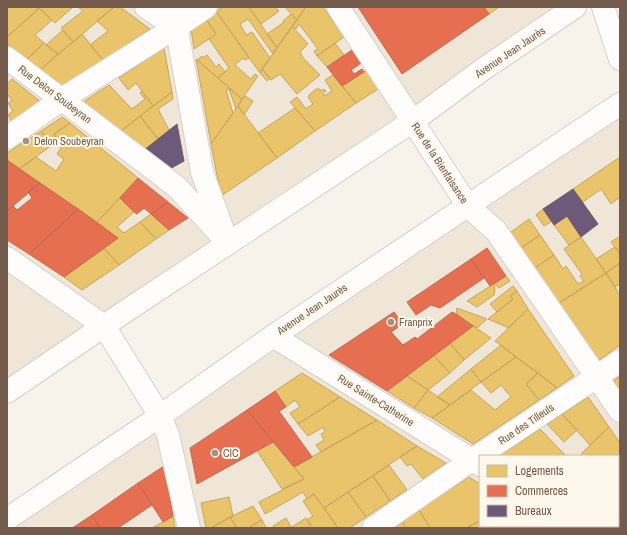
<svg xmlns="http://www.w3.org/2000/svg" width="627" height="535" viewBox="0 0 627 535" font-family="'Archivo Narrow',sans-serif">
	<rect width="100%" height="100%" fill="#f7f3eb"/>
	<path fill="#f0e6d8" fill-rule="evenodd" d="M7 7H575L7 392Z
		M620 103V528H7ZM480 456H618V526H480Z"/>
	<path fill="#e9c46a" stroke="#c6a461" d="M7 7H41L7 37Z
		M41 7H73L55 23 39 8Z
		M78 7H114L73 42 61 28 83 11Z
		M114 7H120L150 29 103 60 90 45 108 31 97 21Z
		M223 7H249L277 48 273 54 248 19 240 24 246 35 252 32 270 58 260 73 216 11Z
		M249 7H275L279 11 261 24Z
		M285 7H306L297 20Z
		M306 7H323L344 37 317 56 314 51 318 49 299 24 296 29 292 26Z
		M484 7H499L489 14Z
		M39 8 52 20 35 35 44 43 27 59 7 44V37Z
		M216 11 249 58 245 60 243 58 235 65 251 79 255 74 258 76 242 99 218 78 229 68 209 39 216 34 206 19Z
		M291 14 297 20 277 48 267 34 283 23V21Z
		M206 19 216 34 194 49 191 29Z
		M292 26 308 44 300 52 303 58 320 75 297 94 280 74 271 80 262 69Z
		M63 30 73 42 58 54 46 45Z
		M82 34 103 60 62 87 40 70Z
		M44 43 58 54 40 70 27 59Z
		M335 43 344 55 327 67 317 56Z
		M164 48 172 92 153 106 136 83 128 90 119 78Z
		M207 55 216 67 219 64 225 72 218 78 197 60 202 56 203 58Z
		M196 59 242 99 236 109 229 89 226 90 233 113 211 144Z
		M262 69 270 78 267 81 260 73Z
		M366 70 378 89 356 103 342 86Z
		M333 75 356 103 315 131 290 102 297 97 306 109 313 104 308 97 310 94 316 89H320L321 91 324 89 326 91 323 94 324 96 332 91 325 80Z
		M12 79 41 102 12 122 8 115 13 111 8 103 12 101 8 95 7 96V84Z
		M109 85 132 109 145 99 140 93 142 91 153 106 120 132 83 102Z
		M172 92 173 99 158 109 169 130 158 139 140 116Z
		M245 96 253 101 244 115 238 106Z
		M238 106 277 158 221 196 211 144Z
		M295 108 315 131 277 158 258 133Z
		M140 116 158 139 143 151 120 132Z
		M62 117 70 123 54 134 58 141 52 145 41 131Z
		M70 123 138 178 97 222 19 169 36 157 56 171 64 159 57 154 63 145 58 141 54 134Z
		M41 131 52 145 19 169 7 160V153Z
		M620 157V197L611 204 601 189 583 202 573 189Z
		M120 198 134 212 117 227 124 233 140 222 156 239 119 265 104 248 118 238 97 222Z
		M543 209 552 221 544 226 536 215Z
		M151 214 169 230 156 239 140 222Z
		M567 216 581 237 569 245 554 225Z
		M529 219 540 235 521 248 511 232Z
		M540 235 554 255 535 268 521 248Z
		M620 236V254L611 242Z
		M581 237 606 273 559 303 535 268 554 255 563 269 566 266 578 284 584 281 580 276 582 274 564 249Z
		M615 247 620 254V263L606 273 596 259Z
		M104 248 119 265 82 290 64 277Z
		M620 263V284L615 287 606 273Z
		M606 273 620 295V345L598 361 559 303Z
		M506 276 510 281 499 288 496 285 494 287 495 290 494 295 477 307 467 301Z
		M513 286 517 291 510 296 513 299 497 312 490 304Z
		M517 291 528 309 509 328 488 319 513 299 510 296Z
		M457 308 487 319 477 328 456 314Z
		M528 309 574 376 557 388 495 341Z
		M473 326 491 338 464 360 450 343Z
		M450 343 464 360 450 373 433 355Z
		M501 345 516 357 481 382 471 369Z
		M433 355 450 373 428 390 407 376Z
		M516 357 538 373 526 384 539 400 473 444 432 418 471 390 495 410 511 397 501 385 491 393 481 382Z
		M471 369 481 382 450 405 437 397Z
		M302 373 340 397 298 424 290 413 300 407 295 400 286 407 275 391Z
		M538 373 557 388 539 400 526 384Z
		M407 376 428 390 414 408 387 391Z
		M620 376V395L611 382Z
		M428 390 450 405 432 418 414 408Z
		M340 397 377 420 321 452 316 445 324 440 321 434 325 432 323 427 308 436 298 424Z
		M588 397 609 427 590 445 562 414Z
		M562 414 577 430 564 442 547 424Z
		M377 420 417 446 324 508 314 494 307 499 303 492 265 514 259 502 304 479 294 467Z
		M609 427 620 443V461L618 463V456H599L598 455 596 456H582L581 454Z
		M540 429 566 456H499Z
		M273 442 304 479 282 489 257 451Z
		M417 446 446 463 423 479 411 464 407 466 400 457Z
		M389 465 407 490 390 501 373 476Z
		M373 476 390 501 366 517 348 492Z
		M469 477 480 484V521L466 528H430L419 510Z
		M348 492 366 517 350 528H338L324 508Z
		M314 494 324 508 338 528H312L307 520 313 516 303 501Z
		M229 497 233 516 211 528H206L201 503Z
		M253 506 262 520 248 528H237L230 517Z
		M419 510 430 528H406L402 522Z
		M173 516 175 528H152L163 522Z
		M230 517 237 528H211Z
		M286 518 291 527 290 528H274L273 526Z
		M306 518 311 525 306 528H290Z
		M262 520 266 528H248Z
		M480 521V526H492L488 528H466Z
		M402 522 406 528H392Z"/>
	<path fill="#e76f51" stroke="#c4694f" d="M358 7H413L414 8 416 7H484L489 14 402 74Z
		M352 50 361 63 351 70 354 74 362 69 364 72 342 86 327 67Z
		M7 160 40 183 7 211Z
		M138 178 168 202 151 214 144 208 137 214 134 212 120 198Z
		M40 183 78 209 29 254 7 240V211L13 206 17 210 32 198 28 192Z
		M168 202 188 218 169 230 151 214Z
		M78 209 118 238 64 277 29 254Z
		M487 248 506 276 490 286 471 259Z
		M471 259 484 278 440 308 431 305 416 315 407 302Z
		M394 312 403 324 391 332 403 345 415 337 417 339 452 312 456 314 473 326 387 391 329 355Z
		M275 391 286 407 279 411 312 457 294 467 247 410Z
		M247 410 273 442 197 484 190 448Z
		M164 466 173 516 163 522 138 483Z
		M138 483 152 505 118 528H100L92 515Z
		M92 515 100 528H72L77 525Z"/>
	<path fill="#6d597a" stroke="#6f5a6c" d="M177 124 184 161 168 170 143 151Z
		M573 189 598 224 581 237 567 216 554 225 543 209Z"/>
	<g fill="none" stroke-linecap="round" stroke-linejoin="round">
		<g stroke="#d6d0c9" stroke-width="24">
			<path id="street" d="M146 7 176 27
				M173 7 202 172 224 233
				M338 7 468 206 496 231 620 411
				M603 7 620 59
				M7 58 177 187 228 243
				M7 138 62 99 176 27 206 7
				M7 258 104 326 160 416 168 435 189 528
				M273 336 480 465
				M574 526 577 528
				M373 528 472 460 620 361"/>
		</g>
		<g stroke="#d6cfc7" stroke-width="24">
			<path id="secondary" d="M7 392 123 313 413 121 482 70 575 7
				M7 519 160 416 273 336 620 104"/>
		</g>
		<use href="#street" stroke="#fefdfc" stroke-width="22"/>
		<use href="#secondary" stroke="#fefdfc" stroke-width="22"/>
	</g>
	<g fill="#a29083" stroke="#fef8ec" stroke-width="1.5">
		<circle cx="26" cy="141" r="4"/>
		<circle cx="391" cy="322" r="4"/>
		<circle cx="215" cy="453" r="4"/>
	</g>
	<g text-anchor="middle" stroke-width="4" stroke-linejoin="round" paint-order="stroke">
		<g font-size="11" fill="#745b4b" stroke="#fef8ec">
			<text transform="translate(510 52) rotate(-34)" y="4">Avenue Jean Jaurès</text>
			<text transform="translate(55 94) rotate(37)" y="4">Rue Delon Soubeyran</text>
			<text transform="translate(440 163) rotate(57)" y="4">Rue de la Bienfaisance</text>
			<text transform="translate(312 309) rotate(-34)" y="4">Avenue Jean Jaurès</text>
			<text transform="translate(376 400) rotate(32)" y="4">Rue Sainte-Catherine</text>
			<text transform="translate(526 424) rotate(-34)" y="4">Rue des Tilleuls</text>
		</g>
		<g font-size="11" fill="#745b4b" stroke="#fef8ec" text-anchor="start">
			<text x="34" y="145">Delon Soubeyran</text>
			<text x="399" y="326">Franprix</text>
			<text x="223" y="457">CIC</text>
		</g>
	</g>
	<rect width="627" height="535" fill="none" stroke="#745b4b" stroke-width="16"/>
	<rect x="479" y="455" width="140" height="72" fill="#fef8ec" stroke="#c7b9ac"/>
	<rect x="487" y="465" width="20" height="12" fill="#e9c46a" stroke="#c7b9ac"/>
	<text x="515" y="475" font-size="12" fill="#745b4b">Logements</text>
	<rect x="487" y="485" width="20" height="12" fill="#e76f51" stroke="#c7b9ac"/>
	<text x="515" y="495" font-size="12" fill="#745b4b">Commerces</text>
	<rect x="487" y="505" width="20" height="12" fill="#6d597a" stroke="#c7b9ac"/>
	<text x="515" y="515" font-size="12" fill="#745b4b">Bureaux</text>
</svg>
